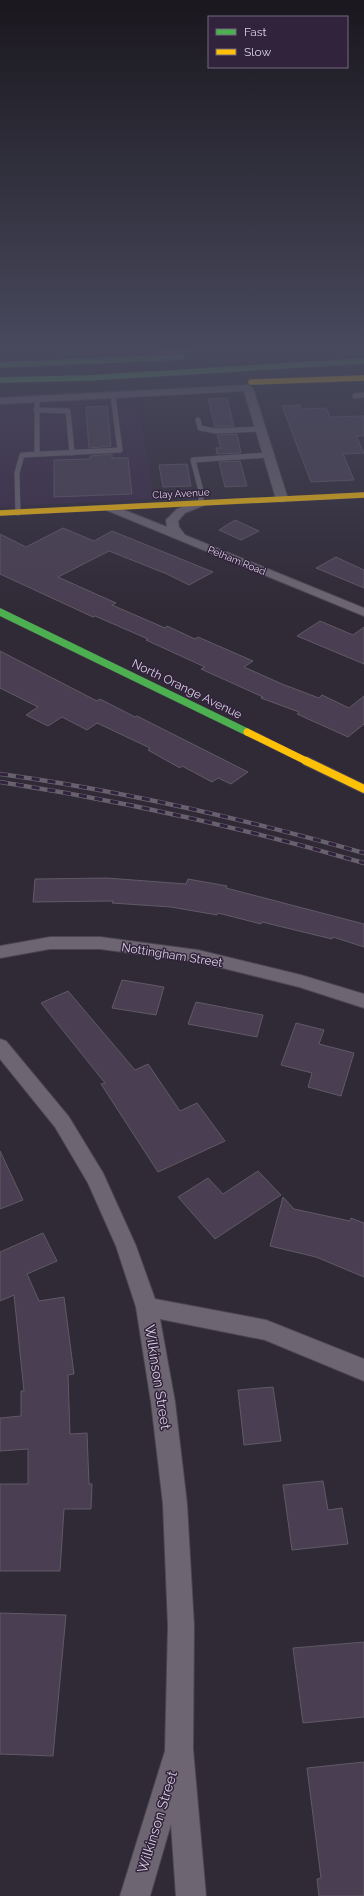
<svg xmlns="http://www.w3.org/2000/svg" width="364" height="1896" viewBox="0 0 364 1896" font-family="Raleway,sans-serif">
	<rect width="100%" height="100%" fill="#302936"/>
	<path fill="#3a2946" d="M136 389 154 499 0 507V396Z"/>
	<path fill="#4a3f52" stroke="#605a65" d="M227 398 234 426 215 427 208 399Z
		M300 405 302 409 326 408 330 417 364 416V436H356L364 453 343 454 354 480 311 482 282 406Z
		M107 406 111 446 89 448 86 407Z
		M237 434 241 453 217 454 216 448H221L217 435Z
		M112 454V458H128L132 494 54 497V460L90 459V456Z
		M240 461 247 486 225 487 219 462Z
		M187 464 191 486 163 487 159 465Z
		M235 520 259 531 241 540 219 530Z
		M63 528 94 541 112 531 213 572 189 585 167 574 109 551 58 577 116 603 112 605 165 628 167 626 195 639 198 637 253 661 244 667 282 684 319 698 322 695 349 708 364 696V724L348 737 297 714 299 712 261 698 263 697 201 669 205 667 146 640 148 639 95 616 93 617 0 574V534L26 547Z
		M336 557 364 570V588L316 568Z
		M320 621 353 635 364 627V664L297 636Z
		M0 651 97 701 100 699 135 717 137 716 248 772 231 784 218 778 212 782 182 766 180 768 148 750 150 748 97 723 87 730 62 717 48 726 26 715 38 707 0 688Z
		M107 878 186 884 188 879 227 886 226 888 364 924V947L333 937 332 939 262 922 261 924 218 913 217 915 171 907 112 903 113 901 33 902 35 879Z
		M122 980 164 987 156 1015 112 1008Z
		M68 991 135 1070 148 1064 180 1111 197 1103 225 1141 158 1172 101 1084 105 1083 41 1003Z
		M196 1002 263 1015 257 1037 188 1024Z
		M296 1023 324 1030 319 1044 354 1053 341 1096 308 1087 312 1073 281 1065Z
		M0 1151 23 1200 0 1209Z
		M258 1171 281 1195 215 1239 178 1197 208 1178 223 1194Z
		M283 1197 294 1209 350 1221 351 1218 364 1223V1277L316 1257 270 1246Z
		M43 1233 57 1261 27 1274 39 1301 64 1297 74 1374 68 1375 70 1434 87 1433 89 1484H92L91 1509H64L60 1571H0V1484H28V1449L0 1451V1418L21 1416V1391H24L14 1295 0 1301V1252Z
		M273 1387 281 1441 244 1445 238 1390Z
		M323 1481 328 1510 342 1508 348 1544 292 1550 283 1485Z
		M0 1613 66 1615 53 1756 0 1754Z
		M364 1642V1717L303 1723 293 1648Z
		M364 1762V1896H319L317 1879 321 1878 307 1768Z"/>
	<g fill="none" stroke-linecap="round" stroke-linejoin="round">
		<g stroke="#4b4551" stroke-width="6">
			<path id="lane" d="M355 396 364 395
				M37 399V454
				M36 410 68 411 72 453
				M198 420 200 428 215 431 260 429
				M201 503V491L193 460 268 455
				M18 513 17 473 22 455 120 450 113 395"/>
		</g>
		<g stroke="#4b4551" stroke-width="2">
			<path id="street" d="M248 385 253 388 288 499 286 501 282 502 276 499 244 391 0 404V398Z
				M201 500 205 501 207 503 205 505 185 513 178 521 179 527 185 535 364 608V616L106 510 104 508 106 506H114L167 527 166 520 177 509Z
				M50 937H100L198 950 301 975 364 994V1008L299 987 198 962 100 949H50L0 958V946Z
				M0 1039 6 1041 69 1117 103 1173 136 1246 155 1299 266 1320 364 1359V1381L265 1340 160 1319 175 1402 187 1504 194 1626 193 1749 206 1896H176L171 1824 150 1896H120L165 1751 168 1626 163 1504 151 1402 136 1307 116 1246 88 1183 55 1127 0 1059Z"/>
		</g>
		<g stroke="#4b4551" stroke-width="6">
			<path id="fast-far1" d="M0 365 181 357
				M0 380 88 378 364 361"/>
		</g>
		<g stroke="#4b4551" stroke-width="8">
			<path id="fast" d="M0 612 247 732"/>
		</g>
		<g stroke="#4b4551" stroke-width="6">
			<path id="slow-far2" d="M163 350 222 347
				M251 382 364 378
				M0 513 364 495"/>
		</g>
		<g stroke="#4b4551" stroke-width="8">
			<path id="slow-far1" d="M247 732 308 762"/>
		</g>
		<g stroke="#4b4551" stroke-width="10">
			<path id="slow" d="M306 761 364 789"/>
		</g>
		<use href="#lane" stroke="#6d6672" stroke-width="5"/>
		<use href="#street" fill="#6d6672" fill-rule="evenodd"/>
		<use href="#fast-far1" stroke="#4caf50" stroke-width="5.5"/>
		<use href="#fast" stroke="#4caf50" stroke-width="7"/>
		<use href="#slow-far2" stroke="#ffc107" stroke-width="5.5"/>
		<use href="#slow-far1" stroke="#ffc107" stroke-width="7"/>
		<use href="#slow" stroke="#ffc107" stroke-width="8"/>
		<g stroke="#67616d" stroke-width="4.5">
			<path id="rail" d="M0 774C124 791 244 819 364 853
				M0 782C123 801 244 828 364 863"/>
		</g>
		<use href="#rail" stroke="#31233c" stroke-width="3" stroke-dasharray="8" stroke-linecap="butt"/>
	</g>
	<linearGradient id="sky" x2="0" y2="1"><stop stop-color="#1a171e"/><stop offset="0.57" stop-color="#48495d"/><stop offset="1" stop-color="#48495d" stop-opacity="0"/></linearGradient>
	<rect width="364" height="612" fill="url(#sky)"/>
	<g text-anchor="middle" stroke-width="3" stroke-linejoin="round" paint-order="stroke">
		<g font-size="10" fill="#dad1e1" stroke="#31233c">
			<text transform="translate(181 493) rotate(-3)" y="4">Clay Avenue</text>
			<text transform="translate(237 560) rotate(22)" y="4">Pelham Road</text>
		</g>
		<g font-size="12" fill="#dad1e1" stroke="#31233c">
			<text transform="translate(187 689) rotate(26)" y="4">North Orange Avenue</text>
			<text transform="translate(172 955) rotate(9)" y="4">Nottingham Street</text>
		</g>
		<g font-size="14" fill="#dad1e1" stroke="#31233c">
			<text transform="translate(158 1377) rotate(81)" y="5">Wilkinson Street</text>
			<text transform="translate(157 1822) rotate(-73)" y="5">Wilkinson Street</text>
		</g>
	</g>
	<rect x="208" y="16" width="140" height="52" fill="#31233c" stroke="#75697e"/>
	<rect x="216" y="29" width="20" height="6" fill="#4caf50" stroke="#75697e"/>
	<text x="244" y="36" font-size="12" fill="#dad1e1">Fast</text>
	<rect x="216" y="49" width="20" height="6" fill="#ffc107" stroke="#75697e"/>
	<text x="244" y="56" font-size="12" fill="#dad1e1">Slow</text>
</svg>
